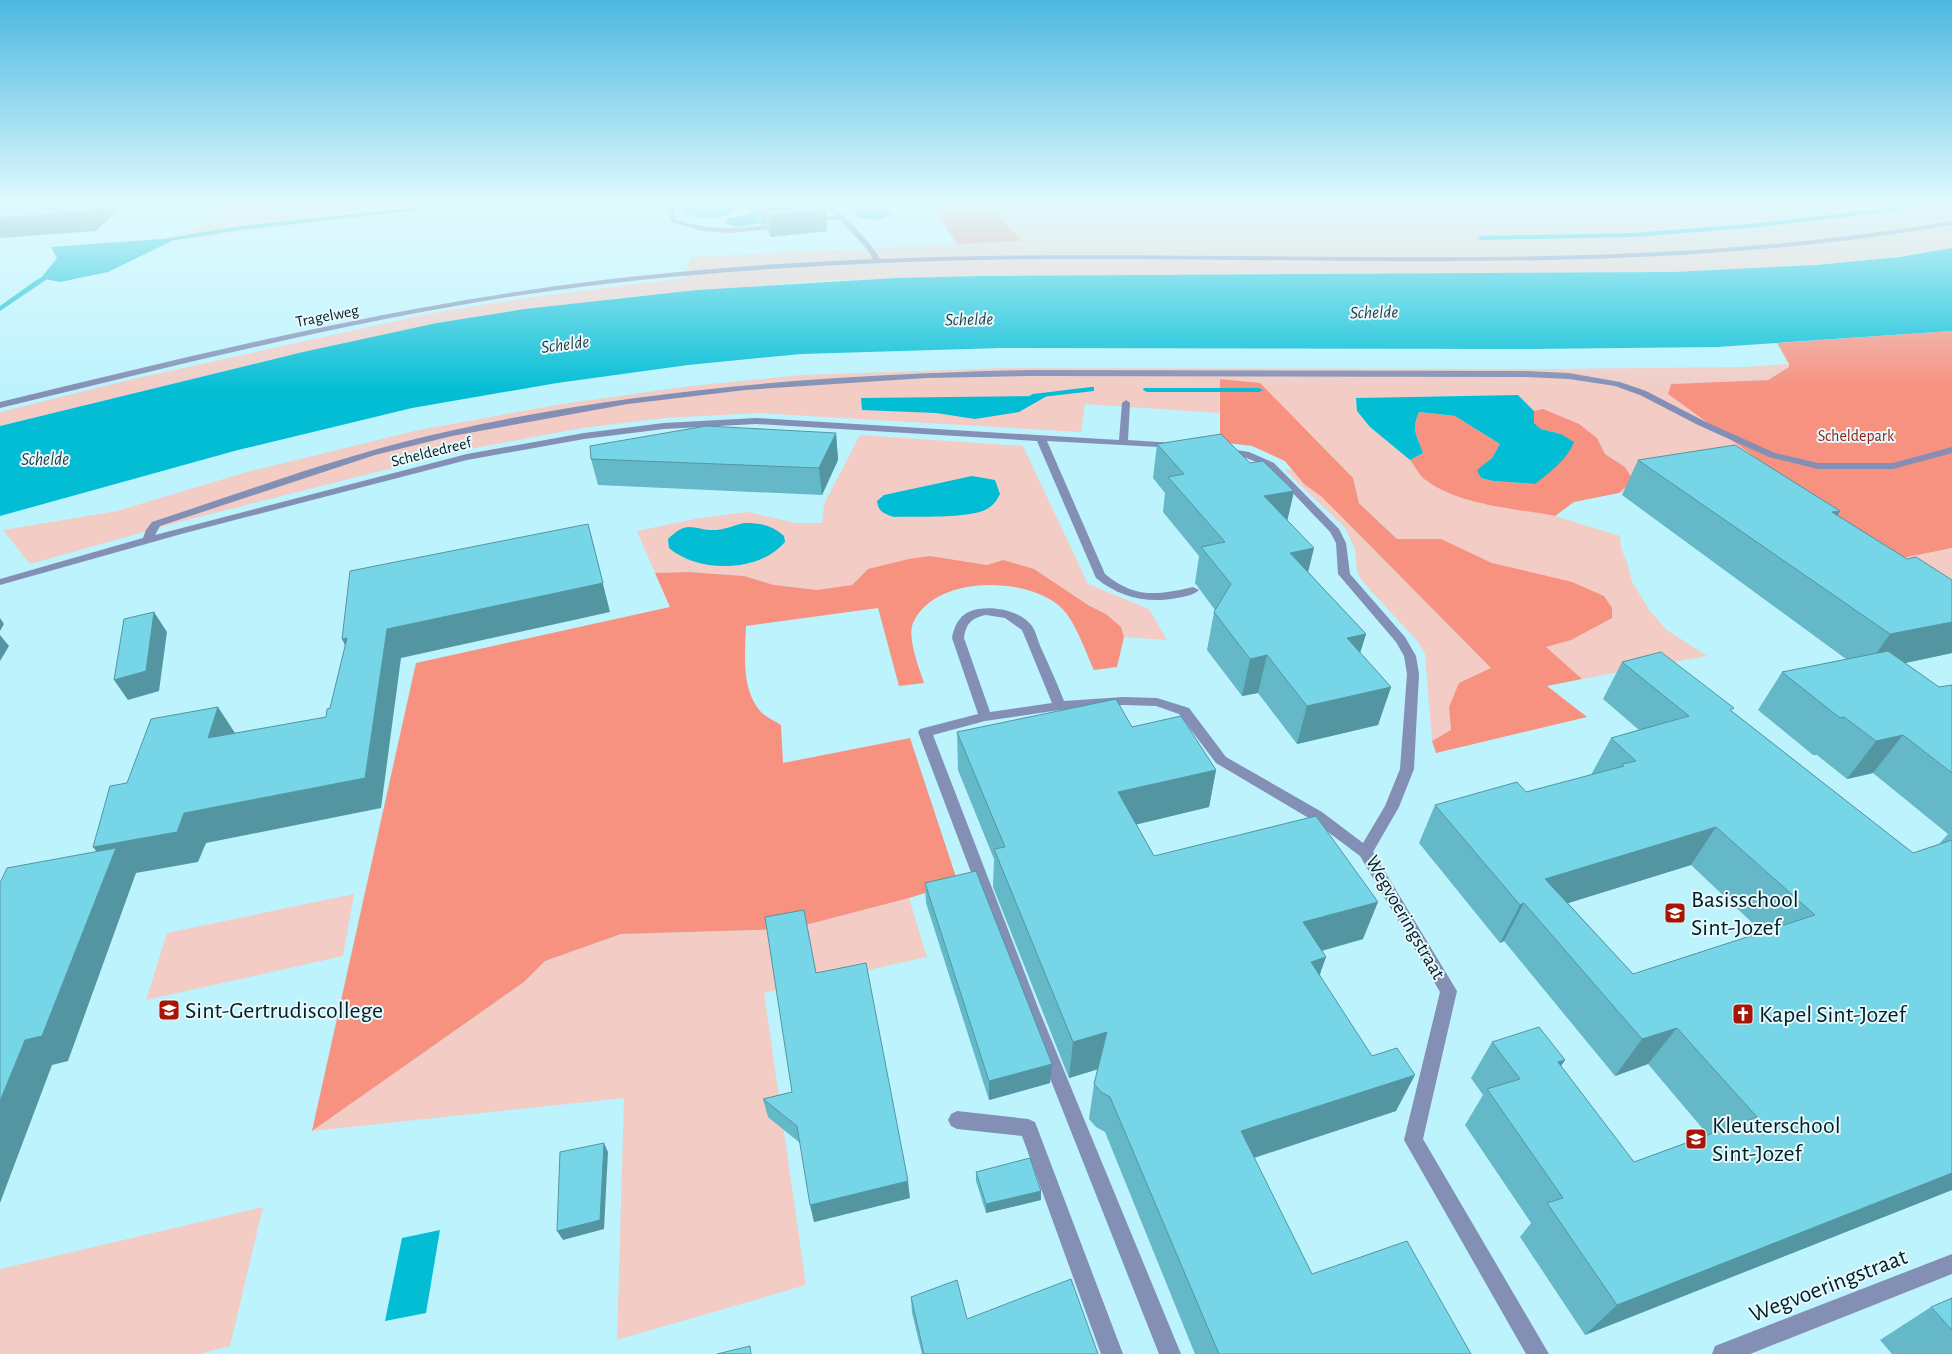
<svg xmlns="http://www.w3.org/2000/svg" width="1952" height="1354" viewBox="0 0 1952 1354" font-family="'Alegreya Sans',sans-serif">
	<rect width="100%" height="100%" fill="#bdf3fd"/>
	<path fill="#f2ccc5" d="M224 202H486L172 241 161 239 206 225Z
		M985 202H1952V248C1801 274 1647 272 1494 273 1323 274 1152 275 981 276L896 278 806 282 616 298 303 352 0 426V412L129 380 432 313 526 298 684 278 691 257 1021 241Z
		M1789 364V367L1767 380 1671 384 1668 394 1756 458 1776 486 1944 550 1952 548V606L1721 478 1619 493 1633 480 1625 467 1605 454 1597 438 1544 409 1534 411 1518 395 1356 398 1357 411 1370 427 1410 460 1426 481 1482 502 1555 516 1620 536 1621 548 1628 565 1632 582 1650 611 1667 630 1707 656 1582 679 1545 647 1571 640 1531 573 1492 563 1467 552 1397 539 1359 502 1353 478 1220 380 1219 413 1085 404 1081 432 759 413 665 418 582 428 464 450 179 522 30 564 3 530 117 511 247 472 419 430 562 404 692 386 802 375 1004 368 1549 369 1745 367Z
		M860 435 1023 446 1088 584 1149 609 1167 640 1124 637 1121 627 1106 614 1003 560 987 565 930 556 868 569 852 585 817 590 774 585 744 576 688 572 655 573 637 531 700 518 748 512 796 523H822L824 504Z
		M1284 469 1292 470 1304 484 1322 497 1491 668 1449 707 1451 730 1432 741 1425 654 1418 642 1363 582 1357 572 1355 549 1346 529Z
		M354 894 343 956 146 1000 167 933Z
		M909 898 927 957 764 993 806 1285 617 1340 624 1098 312 1131 524 982 545 961 621 934 790 929Z
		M263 1207 230 1346 199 1354H0V1269Z"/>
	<path fill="#f79180" d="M929 202H985L1022 241 957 244Z
		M1952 331V548L1897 559 1776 486 1756 458 1668 394 1671 384 1768 380 1789 367V364L1777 343Z
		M1220 379 1260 383 1353 478 1359 503 1397 539H1441L1492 563 1572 582 1604 596 1612 608V618L1571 640 1546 647 1582 679 1547 686 1587 717 1436 753 1432 741 1451 730 1449 707 1459 683 1491 668 1322 497 1304 484 1285 461 1252 446 1220 442Z
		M1543 409 1579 424 1597 438 1605 454 1625 467 1633 480 1619 493 1574 502 1555 516C1514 508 1463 506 1427 481 1420 477 1415 466 1410 460L1423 453C1417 436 1411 430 1419 412L1455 416 1500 444 1492 458 1478 470 1481 478 1493 481 1535 484 1561 434 1541 429 1534 423V411Z
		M930 556 987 565 1003 560 1034 569 1088 605 1106 614 1121 627 1124 637 1117 667 1094 670C1085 651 1074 616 1057 604 1020 576 934 576 913 623 907 638 919 668 924 683L899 686 878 608 746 626C745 654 741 690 761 712 766 717 775 721 781 725L783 763 910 738 958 883 909 898 790 929 621 934 545 961 524 982 312 1131 416 663 670 607 655 573 688 572 744 576 774 585 817 590 852 585 868 569 909 559Z"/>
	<path fill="#03bdd5" d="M697 202H735L740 207C731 220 695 222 684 211L688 205Z
		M796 207C778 216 745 234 725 223L728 218 747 215V213Z
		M867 207 882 208 890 211 891 214C881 221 865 221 855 215L857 210Z
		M161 239 172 241 108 272 60 282 41 278 57 258 51 247Z
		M1952 248V331L1717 347 1530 349 1001 348 801 354 688 365 557 383 412 408 238 450 0 516V426L303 352 437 323 525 309 697 290 896 278 981 276 1673 272 1816 265 1900 257Z
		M1518 395 1534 411V423L1541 429 1561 434 1574 442C1567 460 1550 472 1535 484L1493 481 1481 478 1477 470 1492 458 1500 444 1455 416 1419 412C1411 430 1417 436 1423 453L1410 460 1370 427 1357 411 1356 398Z
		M1047 396 1019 412 975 419 936 413 862 410 861 398Z
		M972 476 995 480 1000 494C997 500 994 505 987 509 969 519 917 516 894 517 885 514 878 512 877 501L884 495Z
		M744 523C761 523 772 525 784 536L785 542C759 573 698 573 669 548L668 539C689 518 693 531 717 530 726 529 735 525 744 523Z
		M440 1230 426 1313 385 1321 402 1238Z"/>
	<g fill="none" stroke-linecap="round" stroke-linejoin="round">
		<path fill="#03bdd5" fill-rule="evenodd" d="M472 202H488L240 230 150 244 147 242 240 226Z
			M1917 202H1925L1896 211 1749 228 1633 237 1481 240 1478 238 1481 236 1633 233 1749 224 1896 207Z
			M54 270 59 271 0 311V306L35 281Z
			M1091 387H1094V391L1033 398 1029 396 1033 394Z
			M1144 388H1259L1263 390 1259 392H1147L1143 390Z"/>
		<path fill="#838fb4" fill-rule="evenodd" d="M677 202H683L673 211 677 220C713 232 747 228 784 223L787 225 769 229 729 233 702 231 672 222 667 211Z
			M823 202H829C847 220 867 237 880 259 1237 244 1598 282 1952 221V225C1606 285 1255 249 906 262 777 267 649 276 522 295 346 322 173 366 0 408V402C173 360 347 317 523 291 639 273 756 264 873 259L867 249 839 219 807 222V220L809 219 836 216Z
			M1031 370 1526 371 1569 373 1620 382 1646 391 1704 421 1775 453 1818 463H1893L1952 447V453L1893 469H1818L1769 457 1698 425 1640 395 1615 386 1569 379 1526 377 1031 376 926 378 745 390 628 404 452 436 375 455 160 526 155 535 467 454 584 433 664 423 756 418 1119 440 1122 403 1126 400 1130 403 1128 440 1174 443 1177 444V448L1047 441 1105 574C1135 599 1158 595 1193 587L1199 590C1194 595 1184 597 1177 598 1147 604 1119 597 1096 578L1037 441 756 424 664 429 584 439 467 460 185 533 0 585V579L143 538 146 530 152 522C252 489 351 452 454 430 644 388 837 374 1031 370Z
			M1224 448 1249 452 1274 463 1339 529 1346 543 1350 574 1405 637 1416 656 1419 674 1414 769 1399 807 1373 852 1457 991 1423 1139 1549 1354H1526L1404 1140 1440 992 1360 856 1312 820 1216 763 1179 714 1156 706 1123 705 1060 710 985 721 933 735 1039 1010 1181 1354H1159L1023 1010 918 732 920 729 978 714 952 638C955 622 962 612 978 609 996 606 1021 611 1032 626 1036 632 1038 641 1041 648 1049 665 1057 683 1064 701L1123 697 1157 698 1189 708 1226 757 1322 812 1363 843 1385 806 1400 769 1407 674 1404 656 1396 642 1338 574 1336 543 1330 532 1268 467 1244 457 1221 453V449ZM986 615 1005 618 1022 630 1052 703 990 712 964 638C966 624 971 618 986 615Z
			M957 1111 1028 1119 1035 1122 1123 1354H1101L1022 1136 957 1129 951 1126 948 1120 951 1114Z
			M1952 1254V1274L1750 1354H1712L1715 1346Z"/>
	</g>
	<path fill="#65b8c7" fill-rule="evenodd" d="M745 202H813L814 204 825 210 827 231 771 237 768 232 767 224 762 225Z
		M836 433 838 460 822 495 598 485 591 459Z
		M1157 444 1250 463 1294 491 1287 521 1308 572 1366 634 1360 653 1391 687 1378 725 1297 744 1258 693 1242 696 1207 650 1214 612 1215 610 1195 583 1199 556 1163 512 1165 493 1153 478Z
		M1638 460 1840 511 1837 515 1907 559 1952 580V653L1905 663 1939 687 1952 685V1190L1585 1335 1520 1237 1531 1223 1465 1125 1483 1095 1471 1078 1492 1042 1565 1060 1561 1066 1634 1162 1708 1135 1648 1064 1615 1076 1504 941 1500 943 1419 843 1435 805 1526 792 1591 775 1611 738 1639 730 1603 699 1622 662 1732 711 1913 853 1939 844 1948 834 1873 773 1847 779 1817 755H1813L1758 710 1782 672 1846 659 1622 495ZM1691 865 1762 932 1633 974 1568 903Z
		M1132 727 1216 770 1209 807 1136 824 1154 856 1363 939 1322 951 1320 975 1396 1111 1254 1158 1312 1274 1471 1354H1195L1105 1132 1096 1127 1089 1119 1094 1084 1098 1069 1069 1078 993 887 994 859 958 770 957 732Z
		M925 883 1050 1083 989 1100 926 903Z
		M816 973 910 1198 814 1222 800 1143 768 1117 763 1099 792 1092Z
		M976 1172 1041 1191V1200L986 1213 976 1181Z
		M911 1297 967 1319 1098 1354H922L912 1313Z
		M1952 1298V1354H1892L1880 1340 1931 1307Z"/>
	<path fill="#5396a2" d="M97 202H126L96 231 0 238V218Z
		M814 203 815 211 825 210 827 231 771 237 769 216 765 211 767 224 762 225 760 210Z
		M836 433 838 460 822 495 819 468Z
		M1294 491 1286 526 1264 496Z
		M1840 511 1818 546 1832 512Z
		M588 524 610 612 401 658 381 808 206 843 198 862 136 873 68 1061 52 1065 0 1203V1101L25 1040 108 866 93 847 184 813 365 778 387 629Z
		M1314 548 1305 585 1290 553Z
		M154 612 167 632 159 691 128 700 114 680Z
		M0 618 4 624 0 631Z
		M1952 622V653L1863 672 1890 634Z
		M1366 634 1354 672 1347 638Z
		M0 635 9 646 0 661Z
		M347 638 356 668 342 639Z
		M1267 655 1258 693 1242 696 1250 659Z
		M1391 687 1378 725 1297 744 1307 706Z
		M218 707 237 736 208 738Z
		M1903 735 1873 773 1847 779 1876 741Z
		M1216 770 1209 807 1114 830 1118 792Z
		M1716 827 1691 865 1533 914 1545 879Z
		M1378 902 1363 939 1291 959 1303 922Z
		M1524 903 1504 941 1500 943 1520 905Z
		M1326 957 1313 994 1311 962Z
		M1677 1028 1648 1064 1615 1076 1642 1039Z
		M1107 1032 1102 1068 1069 1078 1073 1042Z
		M1565 1060 1540 1096 1558 1062Z
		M1052 1064 1050 1083 989 1100V1081Z
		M1415 1075 1396 1111 1229 1166 1241 1131Z
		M604 1143 608 1152 604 1229 563 1240 557 1231Z
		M1952 1173V1190L1585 1335 1617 1305Z
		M908 1181 910 1198 814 1222 810 1205Z
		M1041 1191V1200L986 1213V1204Z"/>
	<path fill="#76d6e7" stroke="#5396a2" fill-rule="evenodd" d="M0 202H97L86 212 0 218Z
		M754 202H813L814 203 760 210Z
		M819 203 825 210 769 216 765 211Z
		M706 426 836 433 819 468 591 459 590 446Z
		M1221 434 1250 463 1263 461 1294 491 1264 496 1314 548 1290 553 1366 634 1347 638 1391 687 1307 706 1267 655 1250 659 1214 612 1231 584 1201 547 1225 542 1168 477 1184 474 1157 444Z
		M1735 445 1840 511 1832 512 1907 559 1916 557 1952 580V622L1890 634 1638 460Z
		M588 524 603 583 387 629 365 778 184 813 177 832 93 847 110 786 127 783 151 719 218 707 208 738 326 717 327 709 330 708 347 638 342 639 350 571Z
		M154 612 146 671 114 680 124 619Z
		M1888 651 1939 687 1952 685V773L1903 735 1876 741 1844 717 1840 718 1782 672Z
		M1661 652 1734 708 1730 710 1913 853 1952 840V1173L1617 1305 1547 1203 1563 1198 1487 1089 1520 1079 1492 1042 1539 1027 1565 1060 1558 1062 1634 1162 1757 1117 1677 1028 1642 1039 1524 903 1520 905 1435 805 1517 782 1526 792 1624 766 1622 764 1636 761 1611 738 1689 716 1622 662ZM1716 827 1815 915 1633 974 1545 879Z
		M1116 699 1132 727 1181 716 1216 770 1118 792 1154 856 1316 816 1378 902 1303 922 1326 957 1311 962 1372 1056 1397 1048 1415 1075 1241 1131 1312 1274 1407 1241 1471 1354H1219L1110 1097 1101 1092 1094 1084 1107 1032 1073 1042 994 849 1005 847 957 732Z
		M116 848 42 1036 25 1040 0 1101V883L7 868Z
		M976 871 1052 1064 989 1081 925 883Z
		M804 910 816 973 866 963 908 1181 810 1205 797 1126 763 1099 792 1092 765 917Z
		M604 1143 600 1220 557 1231 560 1152Z
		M1030 1158 1041 1191 986 1204 976 1172Z
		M1071 1279 1098 1354H924L911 1297 957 1280 967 1319Z
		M1952 1298V1330L1931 1307Z
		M750 1346 751 1354H717Z"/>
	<linearGradient id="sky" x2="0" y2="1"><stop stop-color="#4cb8e0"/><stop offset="0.52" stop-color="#e1fafe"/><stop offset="1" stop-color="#e1fafe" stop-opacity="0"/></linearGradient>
	<rect width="1952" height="391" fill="url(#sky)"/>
	<defs>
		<g id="school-square" transform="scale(1.125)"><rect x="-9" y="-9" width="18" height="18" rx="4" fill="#a71506" stroke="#e7f9fc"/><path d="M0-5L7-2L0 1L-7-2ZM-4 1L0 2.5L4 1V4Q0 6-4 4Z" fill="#fff"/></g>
		<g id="church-square" transform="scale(1.125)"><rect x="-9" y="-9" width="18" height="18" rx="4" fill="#a71506" stroke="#e7f9fc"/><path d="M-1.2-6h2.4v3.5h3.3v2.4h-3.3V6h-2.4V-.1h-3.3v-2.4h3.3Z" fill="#fff"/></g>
	</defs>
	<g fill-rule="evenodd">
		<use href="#school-square" x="1675" y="913"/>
		<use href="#school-square" x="169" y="1010"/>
		<use href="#church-square" x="1743" y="1014"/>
		<use href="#school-square" x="1696" y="1139"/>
	</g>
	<g text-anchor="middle" stroke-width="4" stroke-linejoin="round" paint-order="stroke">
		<g font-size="16" fill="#011f24" stroke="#e7f9fc">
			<text transform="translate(327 315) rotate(-11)" y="6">Tragelweg</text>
			<text transform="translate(431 451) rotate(-14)" y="6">Scheldedreef</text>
		</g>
		<g font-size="16" fill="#931c0f" stroke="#e7f9fc">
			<text x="1856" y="441">Scheldepark</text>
		</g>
		<g font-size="18" font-style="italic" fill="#263e43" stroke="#e7f9fc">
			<text transform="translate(1374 312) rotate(-1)" y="6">Schelde</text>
			<text transform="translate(969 319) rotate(-1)" y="6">Schelde</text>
			<text transform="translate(565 344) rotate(-7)" y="6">Schelde</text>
			<text x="45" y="465">Schelde</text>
		</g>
		<g font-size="20" fill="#011f24" stroke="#e7f9fc">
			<text transform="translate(1406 917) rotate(60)" y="7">Wegvoeringstraat</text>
		</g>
		<g font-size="24" fill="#011f24" stroke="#e7f9fc" text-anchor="start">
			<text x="1691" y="907">Basisschool<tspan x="1691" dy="28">Sint-Jozef</tspan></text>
			<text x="185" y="1018">Sint-Gertrudiscollege</text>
			<text x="1759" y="1022">Kapel Sint-Jozef</text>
			<text x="1712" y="1133">Kleuterschool<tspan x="1712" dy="28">Sint-Jozef</tspan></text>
		</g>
		<g font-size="24" fill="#011f24" stroke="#e7f9fc">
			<text transform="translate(1828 1285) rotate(-21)" y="8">Wegvoeringstraat</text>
		</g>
	</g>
</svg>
